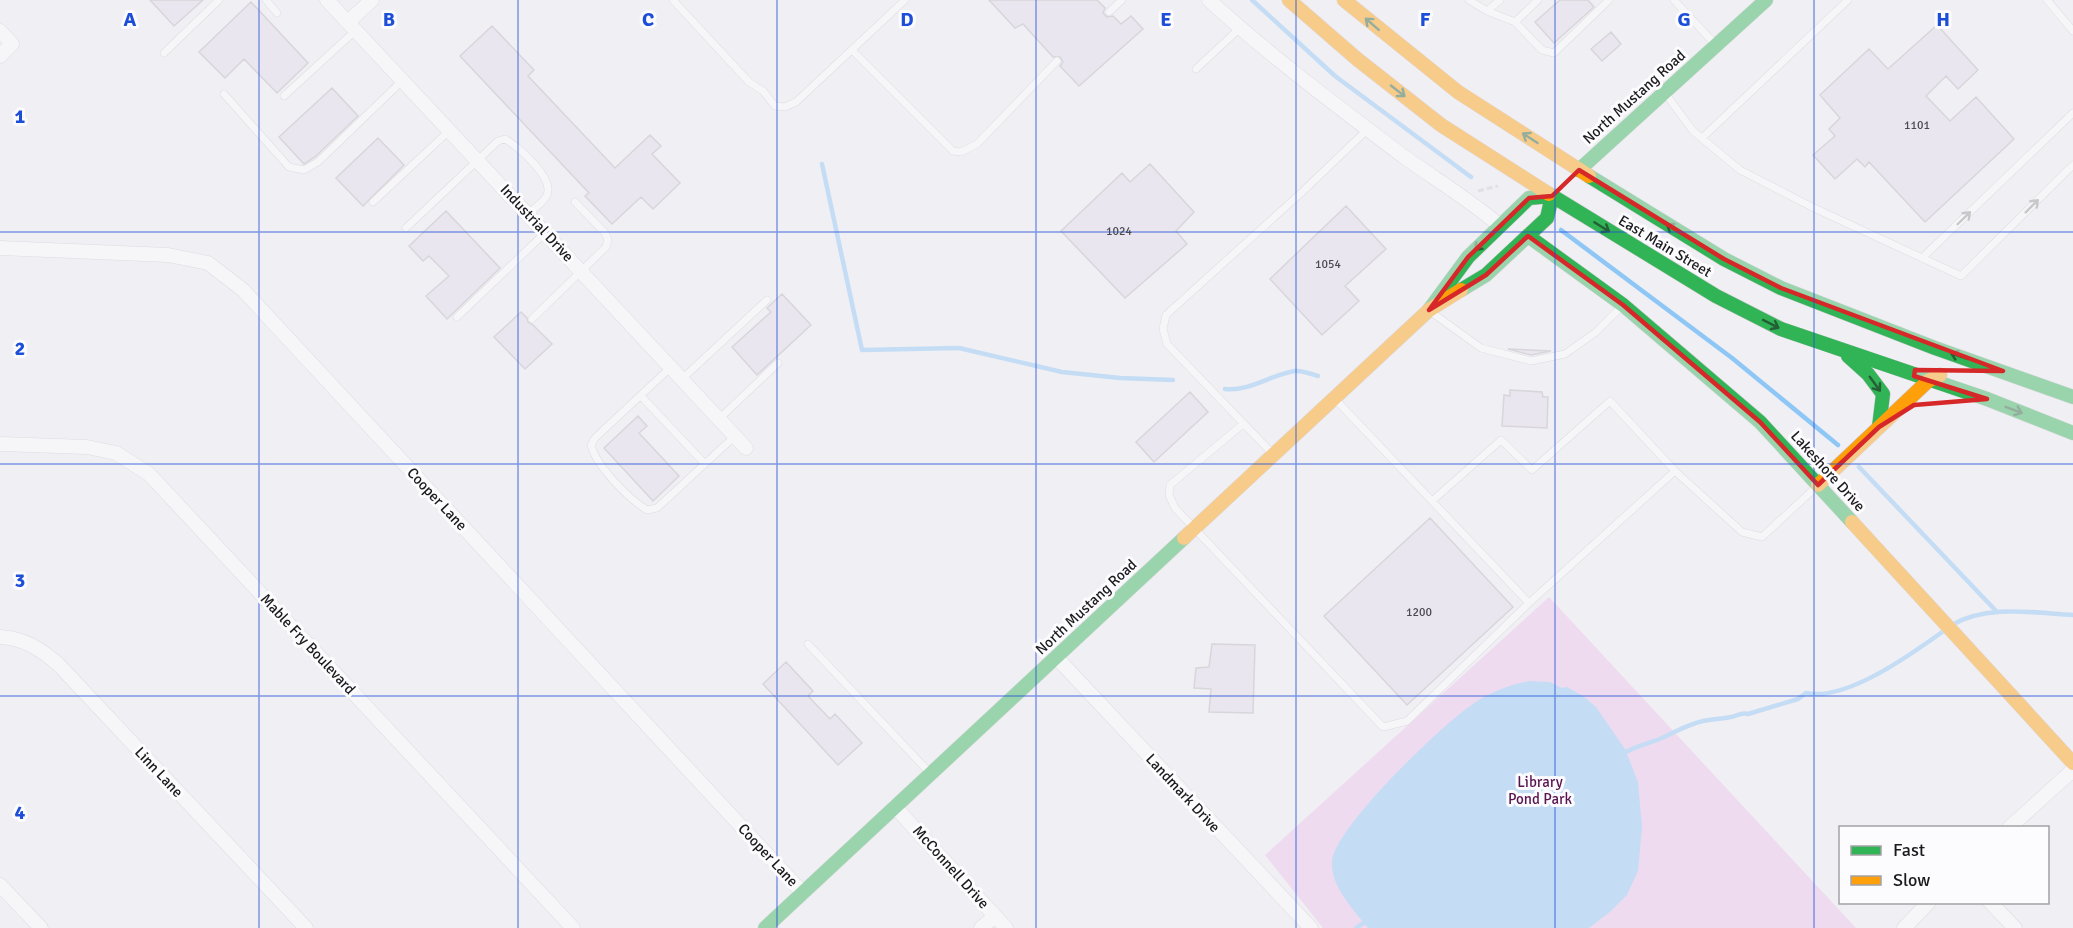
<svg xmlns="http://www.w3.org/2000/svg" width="2073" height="928" viewBox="0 0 2073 928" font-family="Signika,sans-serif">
	<rect width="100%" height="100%" fill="#f0eff4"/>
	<path fill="#eec3e8" d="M1549 597 1856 928H1323L1265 855Z"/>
	<path fill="#8ec7f6" d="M1530 681 1550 682 1562 688 1567 687 1583 696 1596 707 1625 749 1638 782 1642 827 1638 871 1627 895 1611 911 1589 928H1368C1354 910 1330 886 1332 861 1335 826 1451 715 1482 698 1497 690 1513 684 1530 681Z"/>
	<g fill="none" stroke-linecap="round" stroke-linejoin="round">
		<path stroke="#8ec7f6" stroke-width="4.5" d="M1252 0 1335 76 1471 177
			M822 164 862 350 959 348 1062 372 1120 378 1173 380
			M1561 230 1732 358 1838 445
			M1225 389C1249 392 1272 374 1295 371 1302 370 1311 374 1318 376
			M1859 467 1997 612
			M1952 625C1987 604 2034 613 2073 615
			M1621 755C1636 745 1649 744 1664 737 1677 731 1689 724 1703 721 1712 719 1721 719 1731 717 1737 716 1741 712 1748 714L1798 699 1806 693C1846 702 1913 653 1945 630
			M1356 928 1368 920"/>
	</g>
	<path fill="#e3dbeb" stroke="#b9b8bb" stroke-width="1.5" d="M150 0H203L174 26Z
		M989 0H1097L1105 8 1103 13 1107 17 1113 16 1121 24 1131 16 1143 29 1079 86 1060 66 1063 62 1060 57H1053L1023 24 1015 28Z
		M1560 0H1588L1594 7 1554 43 1535 22Z
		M251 2 308 63 277 93 244 59 225 78 199 52Z
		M1937 25 1978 70 1958 89 1946 76 1926 96 1950 121 1976 97 2014 139 1925 222 1869 162 1865 167 1857 159 1835 179 1813 155 1835 136 1829 129 1840 118 1820 95 1869 49 1888 69Z
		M492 26 534 70 528 76 615 168 650 135 661 146 652 154 680 183 653 209 641 197 612 224 585 196 589 193 460 56Z
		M1611 32 1621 44 1602 61 1591 49Z
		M332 88 358 116 315 157 304 164 279 137Z
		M378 138 404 165 363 206 336 178Z
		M1150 164 1194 212 1176 231 1187 244 1125 298 1061 231 1122 173 1130 182Z
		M1346 206 1386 249 1345 286 1359 301 1322 335 1270 279Z
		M446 211 500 268 447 319 426 296 449 276 429 256 423 261 409 246Z
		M782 294 811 325 757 375 732 347 771 312 767 308Z
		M521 312 527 318 528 322 533 325 552 344 525 369 494 337Z
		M1508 349 1551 351 1531 355Z
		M1510 390 1542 392 1543 397H1548L1547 428 1502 426 1504 395 1510 396Z
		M1190 392 1208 412 1154 462 1136 442Z
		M638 416 647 426 639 433 679 476 653 501 604 448Z
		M1430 518 1513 607 1407 705 1324 616Z
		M1212 644 1255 645 1253 713 1209 712 1211 689 1194 688 1196 668 1209 667Z
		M786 662 813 691 808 696 830 719 835 714 862 743 838 765 763 684Z"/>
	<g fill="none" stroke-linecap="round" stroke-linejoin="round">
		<g stroke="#c5c5c8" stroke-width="8">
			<path id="lane" d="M266 0 277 13
				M673 0 749 82 763 91 775 106 785 107 796 102 905 0
				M1469 0 1487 11 1500 0
				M1538 0 1515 22 1542 50 1554 53 1609 0
				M1674 0 1714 43
				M2047 0 2073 31
				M1487 11 1515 22
				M1109 12 1122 0
				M852 50 953 151 961 152 977 144 1057 61
				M164 53 219 0
				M1196 69 1240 28
				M1665 93 1693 131 1740 170 1812 207 1961 276 2073 165
				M224 94 289 167 304 170 318 162 403 80
				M284 96 356 30
				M1702 138 1848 0
				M373 202 450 130
				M406 228 498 141 505 139C519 147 557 180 546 197 542 203 534 209 528 214
				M1922 258 2073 113
				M1431 312 1481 348 1531 361 1565 354 1596 332 1622 306
				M457 317 546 232
				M532 319 606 247 608 240 605 233 575 202
				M671 367 595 438 591 445C596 466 629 499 647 510L657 508 735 436
				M682 379 767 300
				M641 396 705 464
				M1335 399 1529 603 1675 471 1742 532 1762 537 1814 489
				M719 419 778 363
				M1243 424 1170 485 1169 495 1175 508 1383 727 1407 721 1529 603
				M1272 453 1167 344 1163 329 1166 315 1301 193 1368 129
				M1432 501 1501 440 1532 470 1610 401 1675 471
				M808 644 929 772"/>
		</g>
		<g stroke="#c5c5c8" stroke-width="15">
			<path id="street" d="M327 0 746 448
				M1209 0C1270 56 1337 106 1403 156 1435 179 1470 200 1500 226
				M348 22 372 0
				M0 31 12 44 0 56
				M0 248 168 255 208 263 243 290 803 893
				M0 444 87 447 116 453 149 474 573 928
				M0 637C24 638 40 649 58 664L306 928
				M1056 657 1311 928
				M895 807 1006 928
				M2009 828 2073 770
				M0 885 41 928
				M1990 902 2015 928
				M981 928 995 916
				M1904 928 1929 902"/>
		</g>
		<g stroke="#c5c5c8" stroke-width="15">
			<path id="fast" d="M1579 170 1766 0
				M1589 176 1724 259 1781 288 1935 348 2073 397
				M1549 194 1716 296 1781 329 1987 399 2073 433
				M1528 236 1623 305 1760 422 1852 522
				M1429 310 1468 257 1529 198 1552 196 1547 218 1486 275 1461 290
				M1848 356 1868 374 1883 394 1879 427
				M765 928 1184 538"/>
		</g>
		<g stroke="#c5c5c8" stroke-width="15">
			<path id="slow" d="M1289 0 1357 59 1441 125 1549 194
				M1344 0 1458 92 1589 176
				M1818 485 1928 381 1940 375
				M1852 522 2073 763
				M1184 538 1429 310 1461 290"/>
		</g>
		<path stroke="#cfcfd1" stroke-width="3" stroke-dasharray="6 3" stroke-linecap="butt" d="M1478 191 1498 186"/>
		<use href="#lane" stroke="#fdfdfd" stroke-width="7"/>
		<use href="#street" stroke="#fdfdfd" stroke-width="14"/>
		<use href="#fast" stroke="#30b455" stroke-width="14"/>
		<use href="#slow" stroke="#ff9f0a" stroke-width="14"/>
	</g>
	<defs><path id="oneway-shaft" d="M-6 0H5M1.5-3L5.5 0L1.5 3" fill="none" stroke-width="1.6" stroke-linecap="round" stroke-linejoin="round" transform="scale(1.5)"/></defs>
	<g stroke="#245f36">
		<use href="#oneway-shaft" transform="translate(1372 24) rotate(-139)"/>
		<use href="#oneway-shaft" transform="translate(1398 91) rotate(38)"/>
		<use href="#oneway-shaft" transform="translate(1530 138) rotate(-147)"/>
		<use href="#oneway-shaft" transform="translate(1602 227) rotate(32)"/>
		<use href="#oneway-shaft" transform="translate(1674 229) rotate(-148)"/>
		<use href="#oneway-shaft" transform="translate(1481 244) rotate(136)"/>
		<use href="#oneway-shaft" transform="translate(1771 324) rotate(27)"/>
		<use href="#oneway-shaft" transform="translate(1959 356) rotate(-161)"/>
		<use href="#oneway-shaft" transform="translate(1875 384) rotate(54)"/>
		<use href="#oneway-shaft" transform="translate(2014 410) rotate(21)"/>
	</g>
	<g stroke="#979798">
		<use href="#oneway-shaft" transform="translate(2032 206) rotate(-45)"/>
		<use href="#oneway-shaft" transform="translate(1964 218) rotate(-44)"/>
	</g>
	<path d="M0 0H2073V928H0ZM1579 170 1724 259 1781 288 2003 371 1915 370 1914 376 1987 399 1914 405 1879 427 1818 485 1760 422 1623 305 1528 236 1486 275 1429 310 1468 257 1529 198 1552 196Z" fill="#f0eff4" fill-opacity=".55" fill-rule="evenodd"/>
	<path fill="none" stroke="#d62828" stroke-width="4.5" stroke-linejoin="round" d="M1579 170 1724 259 1781 288 2003 371 1915 370 1914 376 1987 399 1914 405 1879 427 1818 485 1760 422 1623 305 1528 236 1486 275 1429 310 1468 257 1529 198 1552 196Z"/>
	<path fill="none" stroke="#1d4ed8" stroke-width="1.5" stroke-opacity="0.55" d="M259 0V928M518 0V928M777 0V928M1036 0V928M1296 0V928M1555 0V928M1814 0V928M0 232H2073M0 464H2073M0 696H2073"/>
	<g text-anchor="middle" stroke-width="6" stroke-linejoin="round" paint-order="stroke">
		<g font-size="12" fill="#4c4a50">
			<text x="1917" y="129">1101</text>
			<text x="1119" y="235">1024</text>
			<text x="1328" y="268">1054</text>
			<text x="1419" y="616">1200</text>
		</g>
		<g font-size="15" fill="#1a1a1d" stroke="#fcfcff">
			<text transform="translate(1634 97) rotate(-42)" y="5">North Mustang Road</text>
			<text transform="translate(537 223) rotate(47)" y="5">Industrial Drive</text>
			<text transform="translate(1665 246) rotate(31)" y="5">East Main Street</text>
			<text transform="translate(1828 471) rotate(48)" y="5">Lakeshore Drive</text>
			<text transform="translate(437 499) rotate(47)" y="5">Cooper Lane</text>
			<text transform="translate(1086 607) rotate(-43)" y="5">North Mustang Road</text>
			<text transform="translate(308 644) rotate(47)" y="5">Mable Fry Boulevard</text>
			<text transform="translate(159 772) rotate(47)" y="5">Linn Lane</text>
			<text transform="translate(1183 793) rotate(47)" y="5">Landmark Drive</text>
			<text transform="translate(768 855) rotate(47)" y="5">Cooper Lane</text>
			<text transform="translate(951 867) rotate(48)" y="5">McConnell Drive</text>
		</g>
		<g font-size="15" fill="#591450" stroke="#fcfcff">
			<text x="1540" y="787">Library<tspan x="1540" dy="17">Pond Park</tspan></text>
		</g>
	</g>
	<g font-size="20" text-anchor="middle" font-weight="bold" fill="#1d4ed8" stroke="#fcfcff" stroke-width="6" stroke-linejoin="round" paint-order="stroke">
		<text x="130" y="26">A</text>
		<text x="389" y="26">B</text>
		<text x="648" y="26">C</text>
		<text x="907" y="26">D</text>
		<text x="1166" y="26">E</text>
		<text x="1425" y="26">F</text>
		<text x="1684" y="26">G</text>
		<text x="1943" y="26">H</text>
		<text x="20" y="123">1</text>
		<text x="20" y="355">2</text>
		<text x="20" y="587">3</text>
		<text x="20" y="819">4</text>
	</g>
	<rect x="1839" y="826" width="210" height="78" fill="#fcfcff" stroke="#a2a2a5" stroke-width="1.5"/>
	<rect x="1851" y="846" width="30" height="9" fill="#30b455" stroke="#a2a2a5" stroke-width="1.5"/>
	<text x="1893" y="856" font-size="18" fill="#1a1a1d">Fast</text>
	<rect x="1851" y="876" width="30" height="9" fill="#ff9f0a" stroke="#a2a2a5" stroke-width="1.5"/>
	<text x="1893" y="886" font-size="18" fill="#1a1a1d">Slow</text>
</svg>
